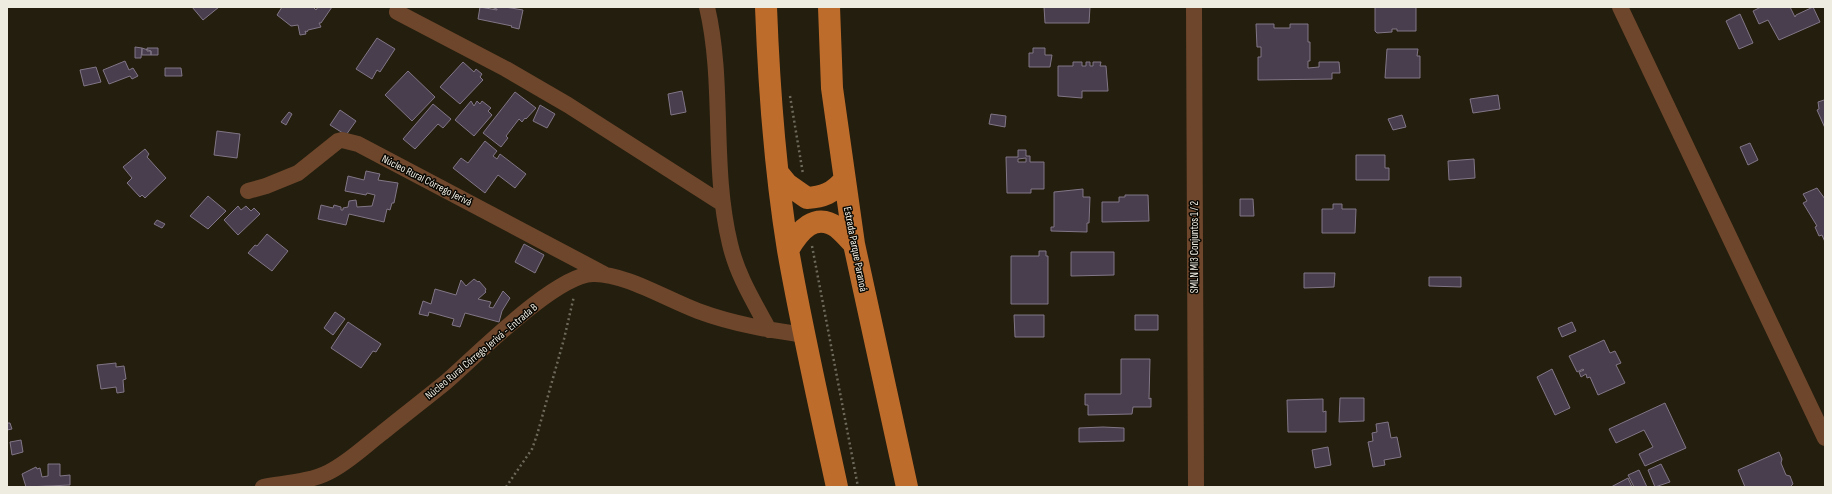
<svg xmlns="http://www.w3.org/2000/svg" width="1832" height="494" viewBox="0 0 1832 494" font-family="'Sofia Sans Condensed',sans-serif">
	<rect width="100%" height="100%" fill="#231e0e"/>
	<path fill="#483e4d" stroke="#817686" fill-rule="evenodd" d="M192 7H219L203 20Z
		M282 7H313L316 10 318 7H332L321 23H319L321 27 308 30 307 32 305 31 306 34 300 35 298 25 291 26 277 15Z
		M480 7 497 10V9L490 7H505L523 10 519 29 511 27 512 26 478 19Z
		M1044 7H1090L1089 23H1045Z
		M1375 7H1416V31H1397V29H1392V32L1377 33 1375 31Z
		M1761 7H1790L1795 17 1796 15 1813 7 1820 22 1779 40 1768 20 1759 24 1753 11Z
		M1740 14 1753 43 1739 49 1726 21Z
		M1256 24H1274V28H1290V24H1308V42H1310V61H1308V68L1319 67V62H1339L1340 73H1332V79L1258 80V57H1261V47H1257Z
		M377 38 395 49 380 72 377 70 372 79 356 69Z
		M135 47 142 48 141 58H135Z
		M142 48 151 51V55H142Z
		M147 48H158V55H151V51H147Z
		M1033 48H1045V55H1052L1050 67H1029V53H1033Z
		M1387 49H1418L1417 56H1420V78H1385Z
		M125 61 129 70 133 68 138 76 132 79 130 76 109 84 103 70Z
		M463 62 474 72 476 69 482 74 480 77 483 80 460 104 440 87Z
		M1073 62H1082V66H1086V62H1090V66H1093V62H1101L1100 66H1106L1108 91H1082V98L1058 96V66H1073Z
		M96 67 101 82 84 86 80 70Z
		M165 68H181L182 76H165Z
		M408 71 435 97 412 121 385 95Z
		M682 91 686 112 671 115 668 94Z
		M515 92 536 108 526 119 525 118 522 122 519 119 506 136 508 138 501 147 483 133Z
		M1498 95 1500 109 1473 113 1470 99Z
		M1824 100 1825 101V128L1817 110 1819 109 1818 102Z
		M471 101 474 106 477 101 480 104 482 101 491 108 488 111 492 115 474 136 455 120Z
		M433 104 451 119 443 128 438 124 415 149 403 139Z
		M540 105 555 114 547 128 533 121Z
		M340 110 356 121 346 135 330 125Z
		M289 112 292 114 286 125 281 122Z
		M991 114 1006 116 1005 127 989 124Z
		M1402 115 1406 127 1393 130 1388 119Z
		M217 131 240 134 237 158 214 155Z
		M485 141 497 151 493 156 497 159 500 154 526 174 515 188 498 175 485 193 453 168 461 158 468 163Z
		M1750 143 1758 160 1748 165 1740 147Z
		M145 149 149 154 147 157 166 178 145 198 142 195 140 197 127 183 132 178 123 167Z
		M1018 150H1026V156H1030V162H1044V189H1031V193H1007L1006 157H1018ZM1026 158V162H1018V159Z
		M1356 155H1385V168H1389V180H1356Z
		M1474 159 1475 178 1449 180 1448 161Z
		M366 171 380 174 378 180 398 183 394 203H392L390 210 387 209 384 222 349 214 346 225 318 219 321 205 333 208 334 205 341 207V210H343V208L348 207 349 201 356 200 357 207 372 206 375 195 367 193 366 195 345 191 348 176 364 180Z
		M1817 188 1825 199V242L1822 235 1819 236 1815 227 1817 226 1803 203 1807 201 1803 194Z
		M1083 189V197H1090L1089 223H1087V232L1051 231V227H1054V192Z
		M1125 195H1148L1149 221 1102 222V202H1119V197H1125Z
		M208 196 226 211 208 229 190 216Z
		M1240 199H1253L1254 216H1240Z
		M1333 204H1342V209H1356L1355 233H1322V209H1333Z
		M238 206 241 210 246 206 251 211 254 208 260 214 238 235 224 220Z
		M157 220 165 224 162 228 154 224Z
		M267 234 288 251 272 271 248 253 255 245 257 246Z
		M524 244 544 255 535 273 515 262Z
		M1039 251H1046V256H1048V304H1011V256H1039Z
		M1071 252H1114V275L1071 276Z
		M1304 273H1335L1334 287 1304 288Z
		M1429 277H1461V287L1429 286Z
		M474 279 478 282 479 281 486 289 485 291 486 292 478 299 491 302 489 307 493 308 503 291 510 298 502 311 499 322 465 313 460 327 452 325 454 319 429 312 428 316 419 314 423 301 431 304 435 289 456 295 461 280 466 286Z
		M335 312 345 319 333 335 324 328Z
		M1014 315H1044V337H1015Z
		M1135 315H1158V330H1135Z
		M348 322 381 344 376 352 373 351 361 368 331 348Z
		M1572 322 1576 331 1562 337 1558 328Z
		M1604 340 1610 353 1615 351 1621 363 1616 365 1625 383 1598 395 1590 377 1587 378 1586 374 1581 377 1579 372 1584 370 1583 369 1577 372 1569 356Z
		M1121 359H1150L1149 399 1151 398V407H1133L1132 414 1088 415V405H1085V394H1121Z
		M116 363V367L124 366 126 379 123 380 124 392 117 393 116 387 101 389 97 365Z
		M1552 369 1570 408 1555 415 1537 377Z
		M1340 398H1364V421L1339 422Z
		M1323 399V412L1326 411V432H1288L1287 400Z
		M1665 403 1686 448 1645 466 1639 454 1653 447 1644 430 1616 443 1609 429Z
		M1388 422 1391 438 1397 437 1401 457 1384 460 1385 465 1373 467 1368 442 1373 441 1372 433 1377 432 1376 424Z
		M7 423H10L12 429 7 430Z
		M1103 427 1124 428V441L1079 442V428Z
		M21 440 23 452 12 455 10 442Z
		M1328 447 1331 465 1315 468 1312 450Z
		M1779 452 1782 459 1781 463 1786 475 1790 476 1793 484 1790 487H1745L1738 470Z
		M48 464H60V476L70 475V485L26 487 22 474 36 467 37 469 40 468 42 477 48 476Z
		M1661 464 1670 482 1655 487 1648 470Z
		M1639 470 1647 487H1634L1628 475Z
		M1628 478 1632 487H1611Z"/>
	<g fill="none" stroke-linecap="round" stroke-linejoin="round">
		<path stroke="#6d695b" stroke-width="2.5" stroke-dasharray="2 3" stroke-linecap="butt" d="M790 96 803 174
			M812 246 858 487
			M506 487 532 449 537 435 564 339 574 296"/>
		<path stroke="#6e462b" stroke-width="16" d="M707 7C725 84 711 166 730 244 737 275 754 302 769 330
			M1194 7 1196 487
			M1620 7 1825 438
			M397 12 506 69 568 105 723 204
			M248 191 266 186 298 173 338 141 342 140 358 144 604 274
			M263 487C284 483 310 482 329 472 349 462 365 446 382 433 403 416 425 399 446 382 476 356 555 275 593 274 624 273 668 300 698 311 733 324 769 330 805 335"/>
		<path stroke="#be6c2c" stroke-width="22" d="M766 7C769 88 775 170 788 250 802 330 820 408 837 487
			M829 7 832 88 854 244 907 487
			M778 173 787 184 807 198C823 197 833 193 844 180
			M788 250C799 231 815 211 838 228 844 233 849 239 854 244"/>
	</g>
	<g text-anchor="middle" stroke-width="3" stroke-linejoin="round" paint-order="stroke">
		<g font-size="11" fill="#eeebe1" stroke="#0a0803">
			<text transform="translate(427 180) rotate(27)" y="4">Núcleo Rural Córrego Jerivá</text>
			<text transform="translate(1194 247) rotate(-90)" y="4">SMLN MI3 Conjuntos 1 / 2</text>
			<text transform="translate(856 249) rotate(79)" y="4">Estrada Parque Paranoá</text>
			<text transform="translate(481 351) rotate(-40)" y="4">Núcleo Rural Córrego Jerivá - Entrada B</text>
		</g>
	</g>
	<rect width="1832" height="494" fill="none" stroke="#eeebe1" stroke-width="16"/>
</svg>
